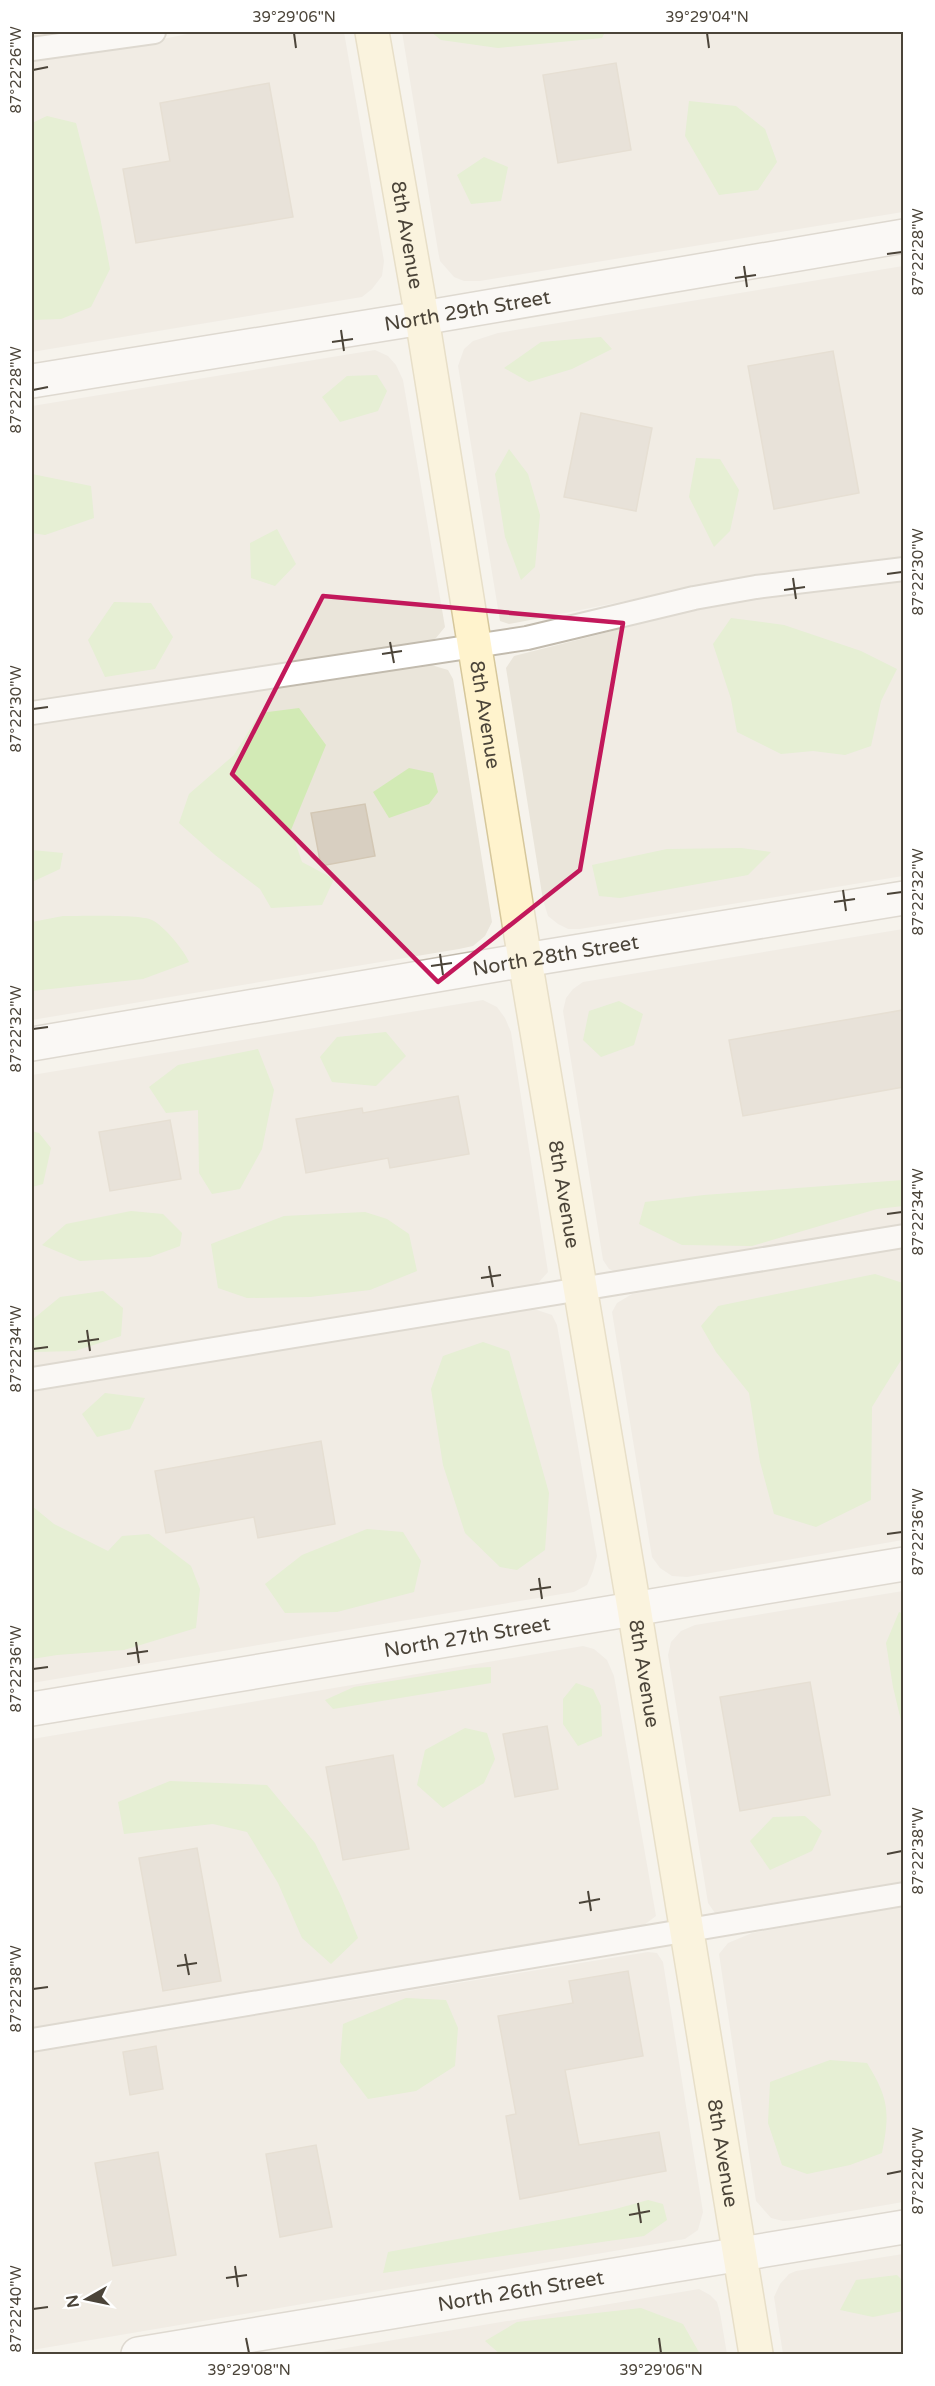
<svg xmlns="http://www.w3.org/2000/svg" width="935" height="2386" viewBox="0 0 935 2386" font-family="'Varela Round',sans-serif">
	<rect width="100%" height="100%" fill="#f6f3ec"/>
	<path fill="#eae5da" d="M198 32H344L384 261 382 276 372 289 362 297 32 352V58L132 45Z
		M402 32H903V212L480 281H464L454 277 440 261 438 251Z
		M903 266V559L736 579 525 621 509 624 500 621 458 366 464 349 473 341 498 333Z
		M375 350 388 356 396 365 403 380 445 627 436 638 426 644 32 706V406Z
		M903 577V876L580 929H568L558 924 548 916 543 900 506 668 514 656 695 610 762 597Z
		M428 664 448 670 453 679 492 922 485 936 473 946 459 949 32 1020V722Z
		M903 929V1228L616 1272 609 1269 603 1260 563 1011 566 998 573 989 583 982Z
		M483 1000 497 1007 505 1018 511 1032 548 1272 539 1282 530 1287 32 1370V1075Z
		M903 1246V1540L687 1577 672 1576 660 1568 652 1557 612 1312 617 1303 632 1294Z
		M531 1308 552 1315 557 1325 597 1556 593 1571 587 1585 574 1592 32 1683V1390Z
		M903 1591V1883L721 1915 715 1913 708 1903 668 1655 671 1642 681 1631 695 1625Z
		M583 1646 594 1649 607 1660 614 1676 656 1916 644 1925 636 1930 32 2032V1739Z
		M903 1906V2202L799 2220 783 2221 771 2218 756 2201 719 1954 728 1943 752 1933Z
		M648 1952 657 1953 663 1962 703 2212 698 2230 685 2239 32 2350V2052Z
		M903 2254V2354H783L774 2297 780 2284 789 2274 796 2271Z
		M699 2289 710 2295 717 2302 720 2313 727 2354H310Z"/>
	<path fill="#f7ead8" d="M32 32H100L32 41Z"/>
	<path fill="#d2eab5" d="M431 32H605L602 38 498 48 441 40Z
		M689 101 736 106 765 129 777 162 758 190 719 195 685 136Z
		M47 116 76 123 100 217 110 269 91 307 61 319 32 320V123Z
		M484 157 508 167 501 201 471 204 457 175Z
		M601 337 612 349 572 369 529 382 504 368 541 342Z
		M377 375 387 391 378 411 340 422 322 397 347 376Z
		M509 449 528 474 540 515 535 567 521 580 505 537 495 474Z
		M696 458 720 459 739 490 730 531 714 547 689 497Z
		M32 474 91 486 94 518 45 535 32 533Z
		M277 529 296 564 275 586 251 578 250 543Z
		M114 602 151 603 173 637 155 669 105 677 88 640Z
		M731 618 784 625 861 651 897 669 881 701 871 746 845 755 813 751 781 754 737 732 731 699 713 644Z
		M299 708 326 745 291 830 302 862 334 879 322 905 271 908 260 889 215 855 179 823 189 794 234 755 260 713Z
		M409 768 433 773 438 792 429 804 389 818 373 792Z
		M741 848 771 852 748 875 620 898 599 896 592 865 667 849Z
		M32 850 63 853 60 869 32 882Z
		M63 916C79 916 141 914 152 920 163 925 185 951 189 962L143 979 32 991V922Z
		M619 1001 643 1014 634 1045 601 1057 583 1040 589 1011Z
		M386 1032 406 1056 376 1086 332 1082 320 1057 337 1037Z
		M258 1049 274 1090 262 1149 240 1189 212 1194 199 1173 198 1110 166 1113 149 1087 178 1065Z
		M32 1131 39 1133 51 1148 43 1184 32 1187Z
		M903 1180V1206L877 1209 752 1246 682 1245 639 1224 645 1202 704 1195Z
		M131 1211 163 1214 182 1233 180 1246 150 1257 80 1261 42 1245 66 1224Z
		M365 1212 387 1219 409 1234 417 1271 370 1290 310 1297 247 1298 218 1288 211 1244 284 1216Z
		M875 1274 903 1283V1357L872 1407 871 1500 816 1527 774 1514 760 1462 749 1393 716 1352 701 1326 718 1306Z
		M103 1291 123 1308 121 1336 75 1351 34 1352 32 1349V1320L60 1297Z
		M483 1342 509 1351 549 1493 545 1550 517 1570 500 1567 465 1533 443 1465 431 1389 443 1356Z
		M105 1393 145 1398 130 1429 97 1437 82 1414Z
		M32 1506 54 1524 108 1551 122 1536 149 1534 191 1566 200 1589 196 1628 124 1650 57 1655 32 1659Z
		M367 1529 403 1532 421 1561 414 1592 337 1612 285 1613 265 1584 302 1555Z
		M899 1612 904 1614 903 1729 893 1687 886 1643Z
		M491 1667V1683L333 1709 325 1700 354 1687 473 1668Z
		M576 1683 593 1689 601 1706 602 1736 578 1746 563 1724V1699Z
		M465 1728 487 1733 495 1759 484 1783 443 1808 417 1785 425 1750Z
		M170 1781 267 1785 315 1843 341 1896 358 1938 331 1964 302 1938 278 1883 247 1832 213 1824 124 1834 118 1802Z
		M805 1816 822 1831 812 1851 770 1870 750 1841 773 1817Z
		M406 1998 446 2000 458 2028 455 2066 416 2091 368 2099 340 2062 343 2024Z
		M830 2060 867 2063C889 2099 890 2112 882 2153L850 2165 807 2174 782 2165 768 2123 770 2082Z
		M648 2200 663 2204 667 2220 644 2236 383 2273 388 2252 612 2210Z
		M897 2275 903 2281V2311L873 2317 840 2310 856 2280Z
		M641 2308 683 2324 700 2354H500L485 2341 517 2322Z"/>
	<path fill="#d8cfc1" stroke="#d3c7b4" stroke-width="1.5" d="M616 63 631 150 558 163 543 75Z
		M269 83 293 217 136 243 123 169 170 161 160 103Z
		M833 351 859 493 774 509 748 366Z
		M581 413 652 428 636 511 564 497Z
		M365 804 375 856 321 866 311 813Z
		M903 1010V1087L743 1116 729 1040Z
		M458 1096 469 1154 390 1168 388 1158 306 1173 296 1119 362 1108 363 1113Z
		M170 1120 181 1179 110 1191 99 1132Z
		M321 1441 335 1524 258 1538 254 1517 166 1533 155 1471Z
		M810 1682 830 1795 740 1811 720 1697Z
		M547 1726 558 1789 515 1797 503 1734Z
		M393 1755 409 1849 343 1860 326 1767Z
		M197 1848 221 1981 163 1991 139 1858Z
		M628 1971 643 2056 565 2070 579 2145 659 2132 666 2171 520 2199 506 2116 516 2114 498 2016 573 2003 569 1981Z
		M156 2046 163 2089 130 2095 123 2052Z
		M316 2145 332 2227 280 2237 266 2154Z
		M158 2152 176 2255 113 2266 95 2163Z"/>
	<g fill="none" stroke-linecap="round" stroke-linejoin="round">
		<g stroke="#c2bbae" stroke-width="26">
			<path id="lane" d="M32 49 154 32
				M32 713 527 638 694 598 756 587 904 569
				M32 1379 904 1236
				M32 2040 904 1894"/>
		</g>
		<g stroke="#c2bbae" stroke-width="36">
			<g id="street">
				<path id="s1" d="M32 381 422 318 904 236"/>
				<path id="s2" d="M32 1044 525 960 904 898"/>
				<path id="s3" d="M32 1709 904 1564"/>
				<path id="s4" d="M138 2354 904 2227"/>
			</g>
		</g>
		<g stroke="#d6c79b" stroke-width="36">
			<g id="secondary">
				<path id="s5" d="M372 32 422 318 525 960 634 1608 756 2354"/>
			</g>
		</g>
		<use href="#lane" stroke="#fff" stroke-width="22"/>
		<use href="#street" stroke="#fff" stroke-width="33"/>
		<use href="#secondary" stroke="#fff3cd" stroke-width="33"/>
	</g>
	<path d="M0 0H935V2386H0ZM323 596 623 623 580 870 438 982 232 774Z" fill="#f6f3ec" fill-opacity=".55" fill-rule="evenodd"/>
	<path fill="none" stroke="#c2185b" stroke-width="4.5" stroke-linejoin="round" d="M323 596 623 623 580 870 438 982 232 774Z"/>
	<path fill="none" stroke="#4b4439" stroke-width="2" d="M294 33 296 48M707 33 709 48M33 70 48 67M887 254 902 252M744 266 747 287M735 278 756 275M341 330 344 351M332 342 353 339M33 390 48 387M887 574 902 572M793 578 796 599M784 590 805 587M390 642 394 663M382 654 402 651M33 709 48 707M843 890 846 911M887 894 902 892M834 902 855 899M440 954 443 975M431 966 452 963M33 1029 48 1027M887 1214 902 1212M489 1266 493 1287M481 1278 501 1275M87 1330 90 1351M78 1342 99 1339M33 1349 48 1347M887 1534 902 1532M539 1578 542 1599M530 1590 551 1587M136 1642 139 1663M127 1654 148 1651M33 1669 48 1667M887 1854 902 1851M588 1891 591 1911M579 1903 600 1899M185 1954 189 1975M177 1966 197 1963M33 1989 48 1987M887 2174 902 2171M638 2203 641 2223M629 2215 650 2211M235 2266 238 2287M226 2278 247 2275M33 2309 48 2307M246 2338 249 2353M659 2338 661 2353"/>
	<g text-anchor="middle" stroke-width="6" stroke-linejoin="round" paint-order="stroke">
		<g font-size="20" fill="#4b4439" stroke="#fff">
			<text dy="7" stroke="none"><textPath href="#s5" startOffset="206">8th Avenue</textPath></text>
			<text dy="7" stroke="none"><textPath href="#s1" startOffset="441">North 29th Street</textPath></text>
			<text dy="7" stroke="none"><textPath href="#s5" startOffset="692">8th Avenue</textPath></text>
			<text dy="7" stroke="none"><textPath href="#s2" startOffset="531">North 28th Street</textPath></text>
			<text dy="7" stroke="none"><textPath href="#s5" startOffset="1178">8th Avenue</textPath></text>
			<text dy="7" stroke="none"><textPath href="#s3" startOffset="441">North 27th Street</textPath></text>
			<text dy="7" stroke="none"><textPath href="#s5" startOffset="1664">8th Avenue</textPath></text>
			<text dy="7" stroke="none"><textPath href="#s5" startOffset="2150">8th Avenue</textPath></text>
			<text dy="7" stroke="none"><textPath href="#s4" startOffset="388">North 26th Street</textPath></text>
		</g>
	</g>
	<rect width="935" height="2386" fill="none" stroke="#ffffff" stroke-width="66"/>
	<g transform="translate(87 2299) rotate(261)" stroke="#ffffff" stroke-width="4.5" paint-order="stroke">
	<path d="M0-4.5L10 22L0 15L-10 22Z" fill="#4b4439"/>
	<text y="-9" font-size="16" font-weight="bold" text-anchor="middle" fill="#4b4439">N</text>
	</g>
	<rect x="33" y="33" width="869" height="2320" fill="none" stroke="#4b4439" stroke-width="2"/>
	<g font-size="15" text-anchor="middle" fill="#4b4439">
		<text x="294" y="22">39°29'06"N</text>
		<text x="707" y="22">39°29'04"N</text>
		<text transform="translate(16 70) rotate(-90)" y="5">87°22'26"W</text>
		<text transform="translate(918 252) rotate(-90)" y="5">87°22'28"W</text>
		<text transform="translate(16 390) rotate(-90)" y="5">87°22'28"W</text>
		<text transform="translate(918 572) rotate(-90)" y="5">87°22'30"W</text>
		<text transform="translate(16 709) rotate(-90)" y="5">87°22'30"W</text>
		<text transform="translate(918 892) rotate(-90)" y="5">87°22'32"W</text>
		<text transform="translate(16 1029) rotate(-90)" y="5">87°22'32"W</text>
		<text transform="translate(918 1212) rotate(-90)" y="5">87°22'34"W</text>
		<text transform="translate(16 1349) rotate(-90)" y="5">87°22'34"W</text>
		<text transform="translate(918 1532) rotate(-90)" y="5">87°22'36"W</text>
		<text transform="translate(16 1669) rotate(-90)" y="5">87°22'36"W</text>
		<text transform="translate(918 1851) rotate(-90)" y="5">87°22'38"W</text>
		<text transform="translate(16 1989) rotate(-90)" y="5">87°22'38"W</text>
		<text transform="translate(918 2171) rotate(-90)" y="5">87°22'40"W</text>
		<text transform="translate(16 2309) rotate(-90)" y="5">87°22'40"W</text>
		<text x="249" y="2375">39°29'08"N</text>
		<text x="661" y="2375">39°29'06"N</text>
	</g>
</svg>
